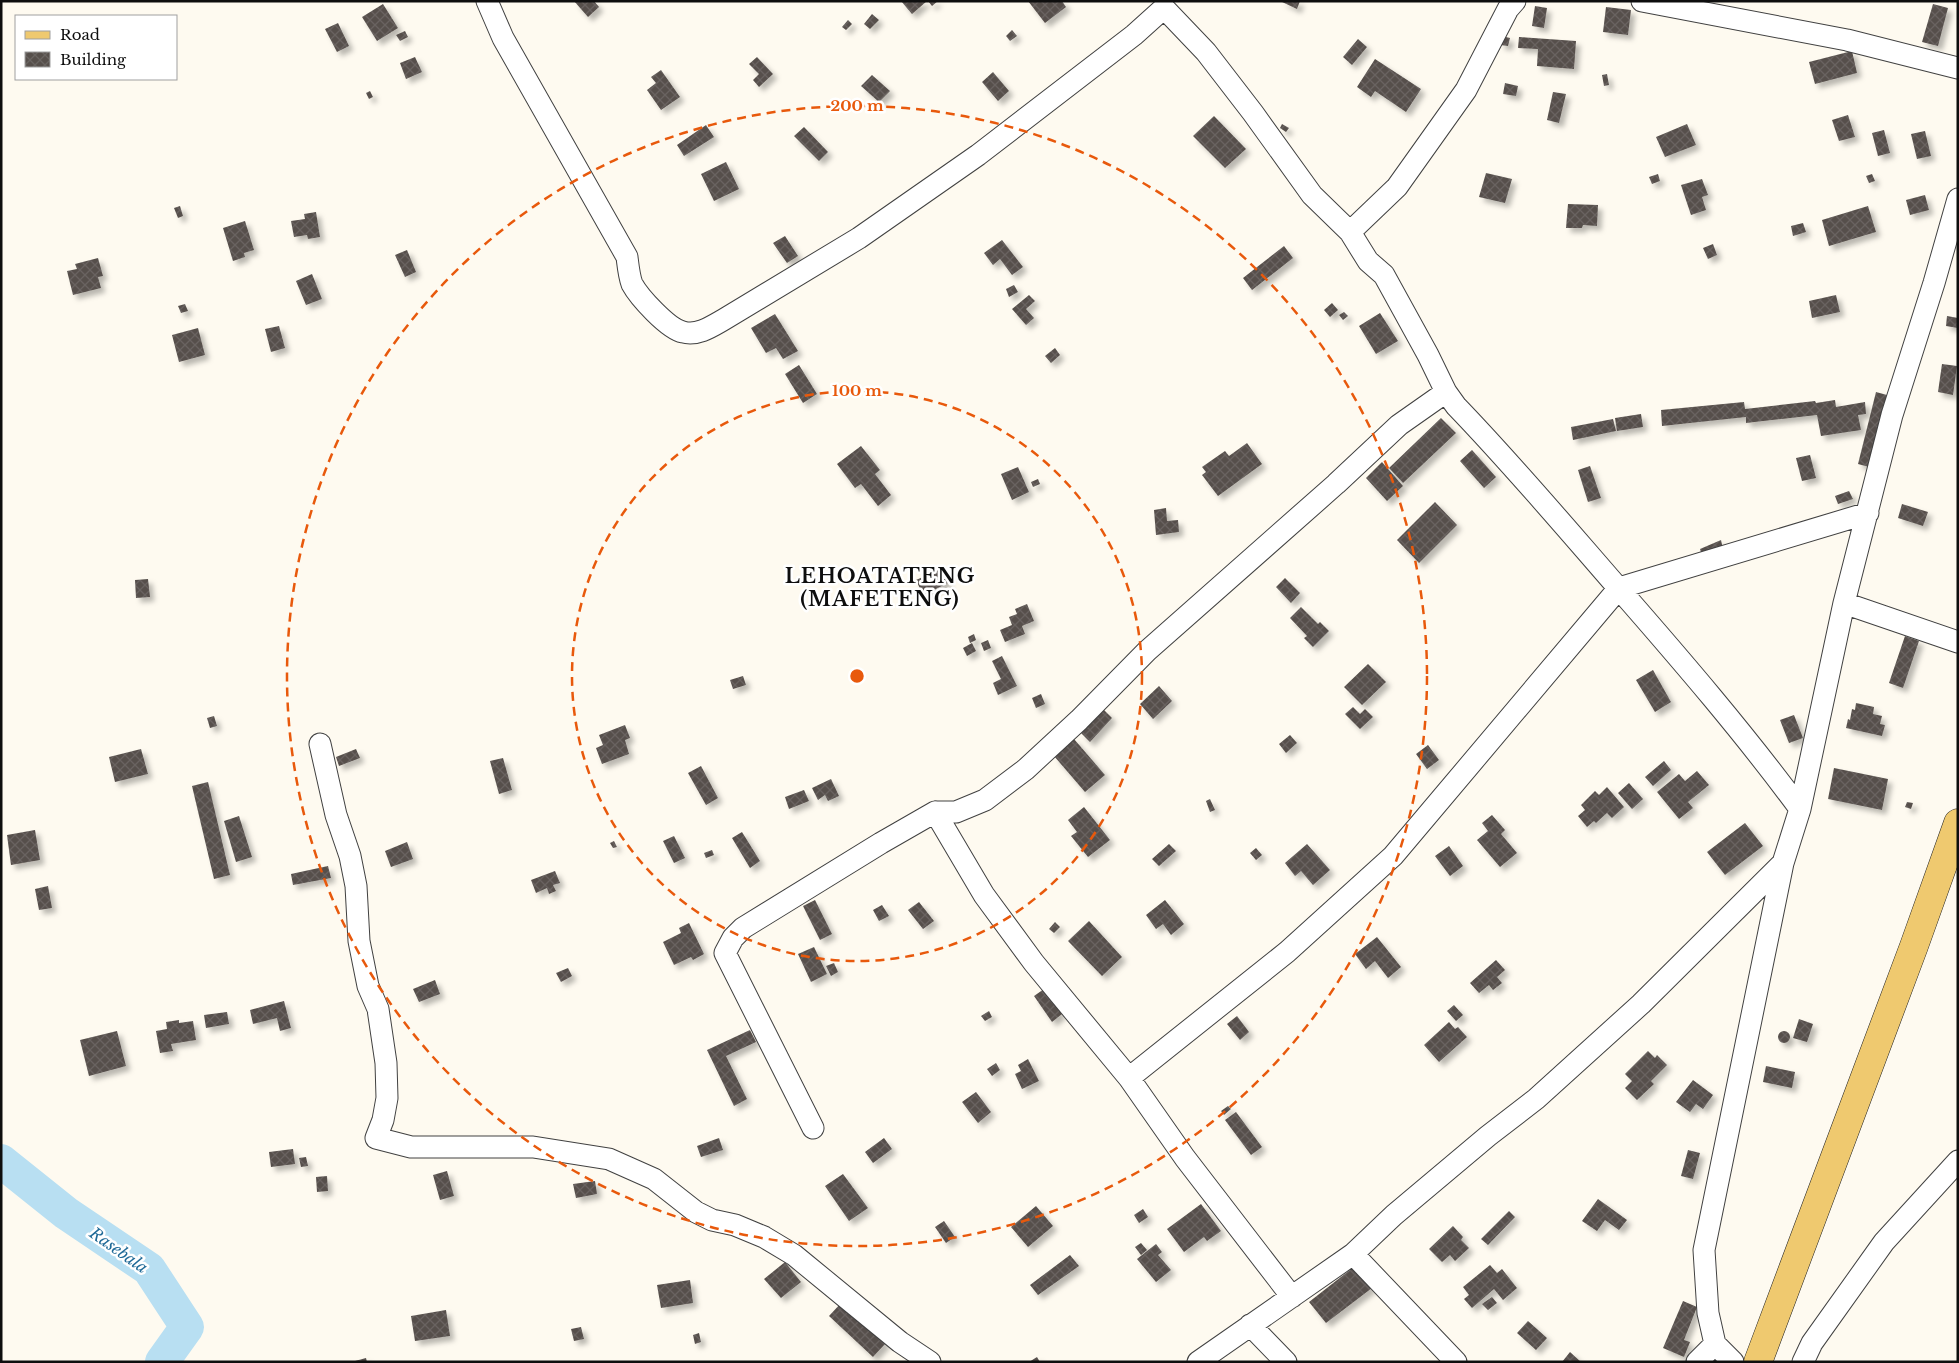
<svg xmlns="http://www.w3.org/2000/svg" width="1959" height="1363" viewBox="0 0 1959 1363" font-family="'Libre Baskerville',serif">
	<defs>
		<pattern id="building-cross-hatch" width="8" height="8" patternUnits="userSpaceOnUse" patternTransform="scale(1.25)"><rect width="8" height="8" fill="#564f4b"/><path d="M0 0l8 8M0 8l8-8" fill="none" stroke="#696461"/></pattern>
		<filter id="shadow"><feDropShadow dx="4.5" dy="4.5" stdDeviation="2.5" flood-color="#0004"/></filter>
	</defs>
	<rect width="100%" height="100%" fill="#fefaf0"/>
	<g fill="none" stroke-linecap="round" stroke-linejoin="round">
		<path stroke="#b8dff2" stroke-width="34" d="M1 1161 66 1213 149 1269 187 1327 162 1362"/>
	</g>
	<path fill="url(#building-cross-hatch)" filter="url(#shadow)" d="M574 1H594L599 7 588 17Z
		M901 1H927L912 14Z
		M928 1H938L932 6Z
		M1028 1H1062L1066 7 1045 23Z
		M1280 1H1300L1297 9Z
		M383 4 398 28 377 41 362 17Z
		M1933 4 1948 8 1938 46 1922 42Z
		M1535 6 1547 8 1544 28 1532 26Z
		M1606 7 1631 10 1628 35 1603 32Z
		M872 14 879 20 870 29 864 24Z
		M848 20 852 24 846 30 842 27Z
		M338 23 349 46 337 52 325 29Z
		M1012 30 1017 36 1010 41 1006 36Z
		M405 31 408 37 400 41 396 35Z
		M1502 36 1510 38 1508 46 1500 45Z
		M1519 37 1576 41 1574 69 1537 66 1538 49 1518 48Z
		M1358 39 1367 47 1352 65 1343 57Z
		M1852 51 1857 73 1815 84 1809 62Z
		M415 57 422 72 406 79 400 63Z
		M757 57 773 74 759 87 753 80 759 74 749 64Z
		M1375 59 1421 89 1406 112 1375 91 1371 97 1357 87Z
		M661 70 680 97 661 110 647 90 656 83 651 77Z
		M993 72 1009 91 998 101 982 82Z
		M1607 74 1609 85 1604 86 1602 75Z
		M872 75 890 91 879 102 861 86Z
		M1505 83 1518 86 1516 96 1503 94Z
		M370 91 373 97 369 99 366 93Z
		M1553 92 1566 94 1559 123 1547 120Z
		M1848 115 1855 137 1839 141 1832 120Z
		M1214 116 1246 149 1225 168 1193 136Z
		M1282 124 1289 128 1286 132 1280 128Z
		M1687 124 1696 145 1665 157 1656 137Z
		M706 125 714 137 684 156 677 145Z
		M804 127 828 152 819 161 794 136Z
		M1884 130 1890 153 1878 156 1872 133Z
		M1925 131 1931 156 1917 159 1911 134Z
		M726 162 739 189 714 201 701 174Z
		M1486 173 1512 179 1505 203 1479 197Z
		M1658 174 1660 181 1652 184 1649 177Z
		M1872 174 1875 181 1869 183 1866 176Z
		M1702 179 1708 195 1702 197 1706 210 1691 215 1681 185Z
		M1925 195 1929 210 1910 215 1906 200Z
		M1568 204 1598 205 1597 226 1583 225 1582 228H1566Z
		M180 206 183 216 178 218 174 208Z
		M1868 206 1876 232 1829 246 1822 220Z
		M316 212 320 237 308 239 307 235 294 237 291 221 305 219 304 214Z
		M245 221 254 250 244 253 245 257 233 261 223 228Z
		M1803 223 1806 232 1793 236 1791 226Z
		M785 236 798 256 787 263 773 243Z
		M1002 240 1023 267 1012 275 1000 259 993 265 984 253Z
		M1713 244 1717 255 1708 259 1703 248Z
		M1284 246 1293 258 1252 290 1243 278Z
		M407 250 416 272 405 277 395 255Z
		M98 258 103 276 98 277 101 288 73 295 67 271 77 269 75 264Z
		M312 274 322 299 306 305 296 281Z
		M1014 285 1018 292 1009 297 1006 289Z
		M1029 295 1035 301 1026 309 1034 318 1026 325 1012 309Z
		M1836 295 1840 312 1812 318 1809 301Z
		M1332 303 1338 310 1330 317 1324 310Z
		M185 304 188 311 181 313 178 306Z
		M1344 312 1348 316 1343 320 1339 315Z
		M1380 313 1398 341 1376 354 1359 326Z
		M775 314 798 351 783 359 776 348 766 353 751 328Z
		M1947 316 1958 318V328L1946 326Z
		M279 326 285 348 271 352 265 329Z
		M198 328 205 355 179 362 172 335Z
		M1055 348 1060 355 1051 363 1045 356Z
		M1942 364 1957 366 1953 395 1938 392Z
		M799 365 817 394 803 403 785 374Z
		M1876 392 1887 395 1869 467 1858 464Z
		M1835 400 1836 407 1865 402 1866 414 1858 415 1861 430 1821 436 1817 415 1746 423V417L1662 426 1661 410 1744 402 1745 409 1815 401 1816 403Z
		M1641 414 1643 427 1617 431 1615 418Z
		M1441 418 1456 433 1403 483 1389 468Z
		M1613 419 1616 431 1573 440 1571 427Z
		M1247 443 1262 464 1218 496 1202 475 1206 472 1202 467 1225 451 1229 456Z
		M861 446 880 470 875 474 891 495 878 506 861 484 855 488 837 464Z
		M1472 450 1496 477 1484 488 1460 461Z
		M1810 455 1816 478 1802 481 1796 458Z
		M1382 462 1403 486 1387 501 1366 478Z
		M1590 466 1601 498 1588 502 1578 470Z
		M1018 467 1029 492 1012 500 1001 474Z
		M1038 479 1040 484 1033 487 1031 482Z
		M1849 491 1853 499 1838 504 1835 496Z
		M1435 502 1457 525 1419 563 1397 540Z
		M1902 504 1928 512 1923 526 1898 518Z
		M1166 508 1167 521 1178 520 1179 532 1156 535 1154 510Z
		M1721 540 1723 549 1702 556 1700 549Z
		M941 569 948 583 923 595 916 580Z
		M1285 578 1300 593 1291 603 1276 587Z
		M148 579 150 597 136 598 135 580Z
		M1027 604 1034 621 1022 626 1025 634 1005 642 1000 630 1012 625 1009 617 1017 614 1015 609Z
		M1301 607 1318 624 1320 622 1329 631 1313 647 1304 638 1307 636 1290 618Z
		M974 634 976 640 970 643 968 637Z
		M1905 636 1919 641 1903 688 1889 683Z
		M988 640 991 648 984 651 981 643Z
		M972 643 976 651 967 656 963 648Z
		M1002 656 1017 686 998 695 993 683 1001 679 992 661Z
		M1368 664 1386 682 1362 705 1344 687Z
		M1653 670 1671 702 1655 712 1636 680Z
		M743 676 746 685 733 689 730 680Z
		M1159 686 1172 701 1153 719 1140 704Z
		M1041 694 1045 704 1036 708 1032 698Z
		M1856 703 1874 707 1873 714 1882 716 1880 724 1885 725 1882 736 1846 728 1848 719 1850 720 1852 709 1855 710Z
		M1353 707 1360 714 1365 709 1373 717 1360 729 1345 714Z
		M1104 710 1112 718 1090 742 1081 733Z
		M1794 715 1803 738 1789 743 1780 720Z
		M214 716 217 726 210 728 207 718Z
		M625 725 630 738 625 740 629 754 602 764 596 748 603 745 599 735Z
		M1290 735 1297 743 1286 753 1279 744Z
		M1074 739 1105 775 1085 792 1054 756Z
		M1428 745 1439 760 1427 769 1416 754Z
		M141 749 148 774 115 782 109 757Z
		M356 749 360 758 339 766 336 757Z
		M503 758 512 790 499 794 490 761Z
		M1664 761 1671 770 1653 786 1645 777Z
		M701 766 718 798 706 805 688 773Z
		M1834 768 1888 779 1882 810 1828 799Z
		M1697 771 1709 785 1688 802 1693 808 1679 819 1657 792 1679 774 1685 781Z
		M831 779 839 796 828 801 825 795 818 800 812 788Z
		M208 782 230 875 214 879 192 786Z
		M1629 783 1643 799 1632 809 1618 793Z
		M1607 787 1624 807 1612 818 1607 813 1596 823 1594 821 1587 827 1578 816 1585 810 1581 805 1595 791 1599 795Z
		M804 790 809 801 789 809 785 797Z
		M1210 799 1215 810 1210 812 1206 801Z
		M1907 802 1913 803 1911 809 1905 807Z
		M1084 807 1110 840 1088 857 1071 836 1077 832 1068 820Z
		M1492 815 1505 830 1501 834 1517 853 1500 867 1477 840 1488 831 1482 823Z
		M239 816 252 857 236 862 224 821Z
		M1745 823 1763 846 1725 875 1707 852Z
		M35 830 40 860 11 865 7 835Z
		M742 832 760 861 750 868 732 838Z
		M674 836 685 858 674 863 663 841Z
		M614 841 617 847 613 848 610 843Z
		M407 842 413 859 391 867 385 851Z
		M1169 844 1176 851 1159 866 1152 859Z
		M1307 844 1330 870 1313 885 1301 871 1295 876 1285 863Z
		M1449 846 1463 866 1450 876 1435 856Z
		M1256 848 1262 855 1256 860 1250 853Z
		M712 850 714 855 706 858 704 853Z
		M328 866 331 878 293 885 291 874Z
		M555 871 560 883 553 885 556 891 549 894 547 888 536 893 531 880Z
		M48 886 52 908 39 910 35 889Z
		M815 900 832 934 820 940 803 906Z
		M1165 900 1184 924 1171 935 1163 924 1156 929 1146 915Z
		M919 902 934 921 923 929 908 910Z
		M882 905 889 916 879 921 873 910Z
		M1089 921 1122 957 1102 976 1068 941Z
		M1055 922 1060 927 1054 933 1049 929Z
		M689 923 704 954 693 960 691 957 674 965 663 942 681 933 679 928Z
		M1377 937 1401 967 1388 978 1375 961 1366 969 1355 954Z
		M814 947 827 974 811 982 798 954Z
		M1496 960 1505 970 1497 977 1502 983 1493 990 1489 985 1479 993 1470 983Z
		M834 963 838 972 831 976 826 966Z
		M568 968 572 976 561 982 556 973Z
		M435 980 440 994 419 1002 413 989Z
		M1044 989 1062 1014 1052 1022 1034 996Z
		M284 1001 291 1028 280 1031 277 1018 253 1024 250 1010Z
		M1454 1005 1463 1015 1456 1021 1447 1011Z
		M989 1011 992 1017 985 1021 981 1016Z
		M227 1012 229 1024 206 1028 204 1015Z
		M1237 1016 1249 1032 1240 1040 1227 1024Z
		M1799 1019 1813 1024 1807 1042 1793 1038Z
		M179 1020V1023L193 1021 196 1040 171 1044 173 1051 160 1053 156 1031 167 1029 166 1022Z
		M1449 1022 1455 1029 1458 1027 1467 1037 1439 1062 1424 1045Z
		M750 1030 756 1042 726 1056 747 1099 734 1106 707 1050Z
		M117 1031 126 1066 89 1076 80 1040Z
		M1778 1037a6 6 0 1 1 12 0a6 6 0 1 1-12 0Z
		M1648 1051 1655 1058 1657 1055 1667 1065 1651 1081 1654 1084 1637 1100 1625 1088 1632 1081 1625 1074Z
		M1028 1059 1039 1081 1022 1089 1015 1074 1021 1071 1018 1065Z
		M996 1063 1000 1070 992 1076 987 1069Z
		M1766 1066 1795 1072 1792 1088 1763 1082Z
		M1693 1080 1713 1095 1703 1109 1696 1104 1690 1112 1676 1102Z
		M976 1092 991 1112 978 1123 962 1102Z
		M1228 1106 1231 1109 1224 1115 1221 1111Z
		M1236 1112 1262 1147 1251 1155 1225 1120Z
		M719 1138 723 1150 701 1157 697 1146Z
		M884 1138 892 1149 873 1163 865 1152Z
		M293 1149 295 1164 271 1167 269 1152Z
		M1688 1150 1700 1153 1693 1179 1681 1176Z
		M306 1157 308 1166 301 1167 299 1158Z
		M447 1171 454 1196 440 1200 433 1175Z
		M843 1174 868 1208 849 1221 825 1186Z
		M327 1176 328 1191 317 1192 316 1177Z
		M595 1181 597 1194 576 1198 573 1184Z
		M1598 1199 1627 1220 1619 1230 1605 1220 1597 1231 1582 1221Z
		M1201 1204 1221 1231 1207 1241 1204 1237 1184 1252 1167 1229Z
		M1036 1206 1053 1226 1028 1247 1011 1227Z
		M1143 1209 1148 1217 1139 1223 1134 1215Z
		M1509 1211 1515 1217 1488 1245 1481 1239Z
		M944 1221 955 1237 946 1243 935 1227Z
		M1453 1226 1463 1237 1461 1240 1469 1248 1455 1261 1450 1255 1442 1262 1429 1249Z
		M1141 1243 1147 1250 1141 1255 1135 1247Z
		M1156 1244 1162 1252 1158 1255 1171 1270 1156 1282 1137 1259Z
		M1070 1255 1079 1266 1038 1295 1030 1285Z
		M785 1262 801 1282 781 1298 764 1279Z
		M1490 1265 1497 1273 1502 1269 1517 1288 1503 1300 1494 1289 1472 1308 1464 1299 1469 1295 1463 1287Z
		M1355 1266 1372 1288 1326 1323 1309 1302Z
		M690 1280 693 1303 661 1308 657 1285Z
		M1492 1297 1497 1303 1488 1310 1482 1304Z
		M1683 1301 1697 1307 1684 1340 1690 1342 1684 1357 1663 1348Z
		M842 1302 886 1343 873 1357 829 1316Z
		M446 1310 450 1336 415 1341 411 1316Z
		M1528 1321 1547 1338 1536 1350 1517 1333Z
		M581 1327 584 1339 574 1341 571 1329Z
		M699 1333 701 1342 695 1344 693 1335Z
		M1570 1352 1581 1362H1562Z
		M1037 1357 1040 1362H1029Z
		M366 1358 367 1362H355V1361Z"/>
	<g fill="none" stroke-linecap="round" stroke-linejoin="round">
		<g stroke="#414141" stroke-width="23">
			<path id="minor" d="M487 1 503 38 627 257C628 265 629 276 632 284 639 297 668 329 683 332 697 336 711 327 723 320L859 238 978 155 1134 35 1164 8 1206 52 1253 113 1312 195 1350 232 1368 261 1384 275 1428 355 1446 392 1456 406C1513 465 1566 528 1620 590 1682 661 1744 733 1800 809L1783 863 1704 1250 1708 1313 1715 1344 1733 1362
				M1642 1 1847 40 1958 68
				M1350 232 1397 187 1466 90 1508 9 1515 1
				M1844 603 1958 642
				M320 744 336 815 350 856 356 886 359 941 368 986 378 1009 386 1063 387 1098 383 1120 376 1138 411 1147H533L609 1159 654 1179 696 1212 712 1220 735 1225 764 1237 794 1255 900 1342 930 1362
				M1800 809 1844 603 1892 415 1934 283 1958 199
				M935 812 984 895 1034 963 1129 1078 1185 1158 1292 1297
				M1129 1078 1287 952 1393 856 1619 588 1868 513
				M813 1128 725 953 733 938 743 928 881 843 935 812H956L985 800 1026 769 1079 720 1147 651 1336 484 1399 425 1446 392
				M1353 1254 1456 1362
				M1250 1325 1286 1362
				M1198 1362 1353 1254 1394 1215 1488 1136 1536 1099 1641 1004 1783 863
				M1697 1362 1715 1344
				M1803 1362 1812 1343 1884 1242 1958 1161"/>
		</g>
		<g stroke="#1f1f1f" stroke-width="29">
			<path id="major" d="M1758 1362 1914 946 1958 823"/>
		</g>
		<use href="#minor" stroke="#fff" stroke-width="21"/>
		<use href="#major" stroke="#efc96f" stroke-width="28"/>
	</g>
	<g fill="none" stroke="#e8590c" stroke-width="2.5" stroke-dasharray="9 6">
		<circle cx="857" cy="676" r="285"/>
		<circle cx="857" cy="676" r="570"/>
	</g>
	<g text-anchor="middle" stroke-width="5" stroke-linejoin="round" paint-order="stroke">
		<g font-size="16" font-style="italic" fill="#206a97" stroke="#fff">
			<text transform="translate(119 1250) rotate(35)" y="6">Rasebala</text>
		</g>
		<g font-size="20" font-weight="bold" letter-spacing="1" fill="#0e0e0e" stroke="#fff">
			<text x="880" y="583">LEHOATATENG<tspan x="880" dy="23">(MAFETENG)</tspan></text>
		</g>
	</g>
	<circle cx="857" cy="676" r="8" fill="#e8590c" stroke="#fff" stroke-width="2.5"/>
	<g font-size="15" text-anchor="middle" font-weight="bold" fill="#e8590c" stroke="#fff" stroke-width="5" stroke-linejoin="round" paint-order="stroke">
		<text x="857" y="111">200 m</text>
		<text x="857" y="396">100 m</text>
	</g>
	<rect width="1959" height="1363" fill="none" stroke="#0e0e0e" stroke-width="5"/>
	<rect x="15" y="15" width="162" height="65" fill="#ffffff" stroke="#9f9f9f"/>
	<rect x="25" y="31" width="25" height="8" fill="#efc96f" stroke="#9f9f9f"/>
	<text x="60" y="40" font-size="15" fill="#0e0e0e">Road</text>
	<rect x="25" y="52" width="25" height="15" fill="url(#building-cross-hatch)" stroke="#9f9f9f"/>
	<text x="60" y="65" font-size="15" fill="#0e0e0e">Building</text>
</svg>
